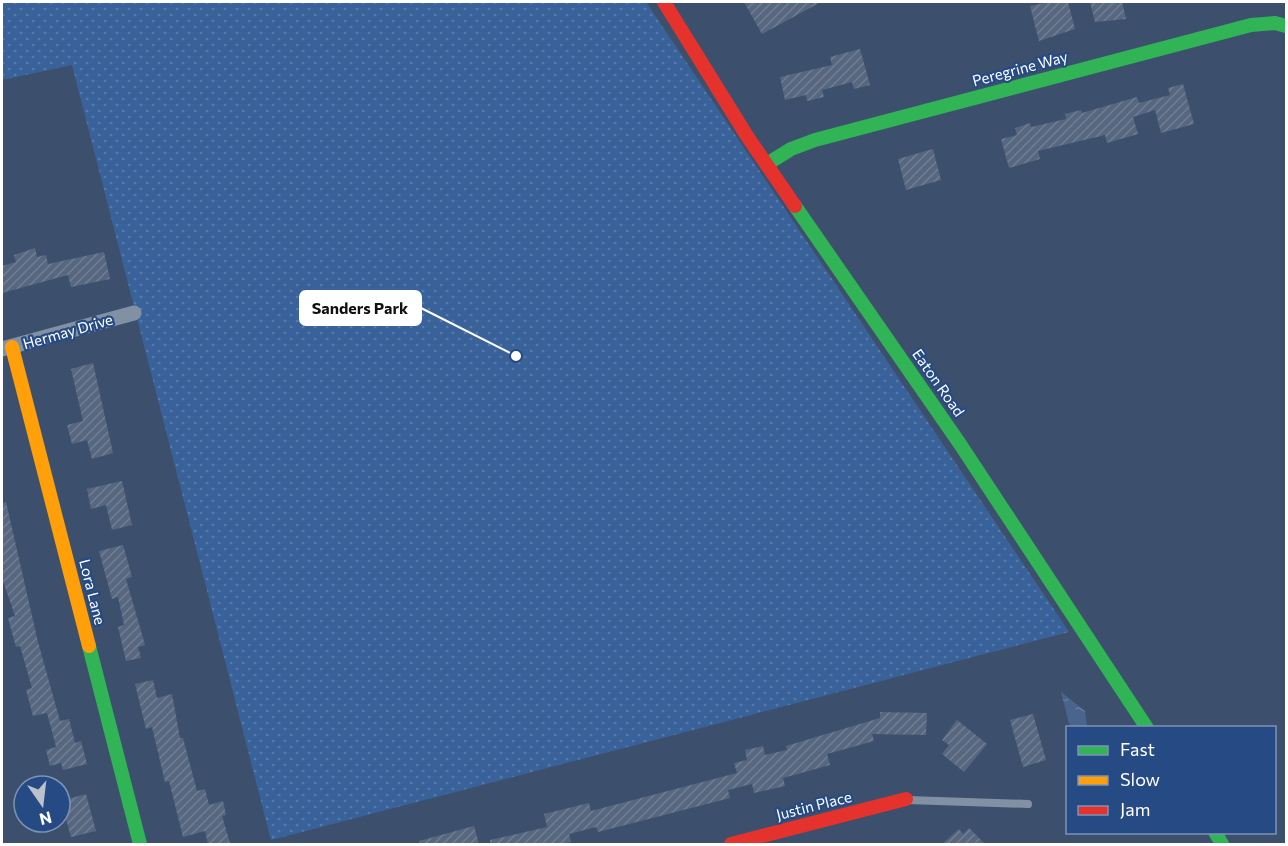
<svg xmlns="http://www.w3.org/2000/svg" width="1288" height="846" viewBox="0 0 1288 846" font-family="Commissioner,sans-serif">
	<defs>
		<pattern id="park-dots" width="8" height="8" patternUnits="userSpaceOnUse" patternTransform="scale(1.5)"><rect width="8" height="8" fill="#3a629a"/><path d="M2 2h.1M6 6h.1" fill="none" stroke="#587aa9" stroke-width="1.8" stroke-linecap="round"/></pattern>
		<pattern id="water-ripples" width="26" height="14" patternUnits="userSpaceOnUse" patternTransform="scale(1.5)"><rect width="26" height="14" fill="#4b648d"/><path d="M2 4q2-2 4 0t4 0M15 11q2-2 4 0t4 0" fill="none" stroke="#667b9e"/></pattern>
		<pattern id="building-hatch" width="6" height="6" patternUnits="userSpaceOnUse" patternTransform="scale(1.5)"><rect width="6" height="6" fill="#57677f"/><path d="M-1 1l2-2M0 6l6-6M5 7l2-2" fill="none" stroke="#707e92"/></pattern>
	</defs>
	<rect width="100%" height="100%" fill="#3c506e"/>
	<path fill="url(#park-dots)" d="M2 2H646L1069 632 271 840 72 65 2 80Z"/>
	<path fill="url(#water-ripples)" d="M1061 692 1085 711 1087 727H1070Z"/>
	<path fill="url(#building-hatch)" d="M744 2H821L762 34Z
		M1049 2H1068L1075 29 1039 41 1030 6Z
		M1090 2H1122L1126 19 1095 22Z
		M860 49 870 85 854 89 852 82 822 90 824 97 807 101 806 95 785 100 780 77 832 65 830 57Z
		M1183 84 1194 124 1161 133 1155 110 1133 117 1138 134 1107 143 1105 135 1038 151 1040 159 1009 168 1001 139 1017 135 1015 128 1030 123 1031 127 1066 119 1065 114 1081 110 1082 113 1137 97 1139 103 1170 95 1168 88Z
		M933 149 941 180 906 190 898 159Z
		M35 248 37 257 46 255 48 264 104 252 110 279 71 287 68 275 2 293V266L16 262 14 255Z
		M93 363 113 453 92 459 87 440 72 444 67 425 83 421 71 369Z
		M122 481 132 525 112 530 106 505 91 509 87 489Z
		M6 502 38 642 60 721 69 719 75 743 81 741 87 764 63 770 61 763 50 766 46 750 56 747 47 713 33 716 26 690 32 688 20 646 16 647 8 618 15 616 2 578V503Z
		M123 545 132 577 126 579 145 645 138 647 141 658 126 661 118 627 124 625 118 597 112 599 99 551Z
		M153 680 157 698 172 694 180 738H183L197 791 205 789 209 805 223 801 226 815 222 816 230 843 208 844 205 831 183 837 169 781 165 782 152 727 146 729 135 684Z
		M880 712 927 713 926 735 872 734 874 741 827 754 830 765 783 778 785 786 754 793 752 784 728 790 730 798 598 832 596 827 569 834 571 842 559 844H490V840L547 827 544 814 589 803 591 811 737 773 734 763 747 760 745 750 763 746 765 755 787 750 786 746 880 718Z
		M1033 714 1046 760 1023 767 1010 720Z
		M957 720 987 744 964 772 942 754 949 745 942 740Z
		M86 794 96 831 71 837 61 801Z
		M474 826 479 844H420L419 841Z
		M969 828 985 844H942L959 829 963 834Z"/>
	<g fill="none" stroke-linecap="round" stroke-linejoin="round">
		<path stroke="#8290a4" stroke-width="8" d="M908 800 1028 804"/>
		<path stroke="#8290a4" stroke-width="15" d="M2 349 134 313"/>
		<path stroke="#30b455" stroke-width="14" d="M767 164 791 149 815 140 1251 25 1275 23 1286 26
			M795 206 960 444 1147 728
			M89 646 140 844
			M1215 832 1222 844"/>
		<path stroke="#ff9f0a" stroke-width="14" d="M12 347 89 646"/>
		<path stroke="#e5322d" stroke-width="14" d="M664 2 747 136 795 206
			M731 844 906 799"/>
	</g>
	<g text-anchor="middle" stroke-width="4.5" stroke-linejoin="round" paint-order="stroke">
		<g font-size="15" fill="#fff" stroke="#264b84">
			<text transform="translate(1020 69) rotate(-15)" y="5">Peregrine Way</text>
			<text transform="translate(68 332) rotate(-16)" y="5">Hermay Drive</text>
			<text transform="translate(938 383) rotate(55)" y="5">Eaton Road</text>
			<text transform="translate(92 592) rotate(76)" y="5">Lora Lane</text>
			<text transform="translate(814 806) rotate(-14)" y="5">Justin Place</text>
		</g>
	</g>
	<path fill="none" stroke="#fff" stroke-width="2" d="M516 356L421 308"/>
	<circle fill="#fff" stroke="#264b84" stroke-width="2" cx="516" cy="356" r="6"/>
	<rect fill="#fff" stroke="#fff" stroke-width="2" x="300" y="291" width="121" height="34" rx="6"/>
	<g font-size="16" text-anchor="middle" font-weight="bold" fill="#111">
		<text x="360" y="314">Sanders Park</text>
	</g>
	<rect width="1288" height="846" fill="none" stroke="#ffffff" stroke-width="6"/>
	<rect x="1066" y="726" width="210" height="108" fill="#264b84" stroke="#7d93b5" stroke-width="1.5"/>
	<rect x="1078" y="746" width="30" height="9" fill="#30b455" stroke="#7d93b5" stroke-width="1.5"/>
	<text x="1120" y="756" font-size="18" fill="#ffffff">Fast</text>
	<rect x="1078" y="776" width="30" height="9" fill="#ff9f0a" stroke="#7d93b5" stroke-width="1.5"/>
	<text x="1120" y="786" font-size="18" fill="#ffffff">Slow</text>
	<rect x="1078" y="806" width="30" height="9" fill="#e5322d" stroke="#7d93b5" stroke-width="1.5"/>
	<text x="1120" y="816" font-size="18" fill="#ffffff">Jam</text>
	<g transform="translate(42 804) rotate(166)"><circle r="28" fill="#264b84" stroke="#7d93b5" stroke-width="1.5"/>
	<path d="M0-4.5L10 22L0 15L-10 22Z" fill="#bbc2cc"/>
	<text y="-9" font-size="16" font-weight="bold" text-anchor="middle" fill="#ffffff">N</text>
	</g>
</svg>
